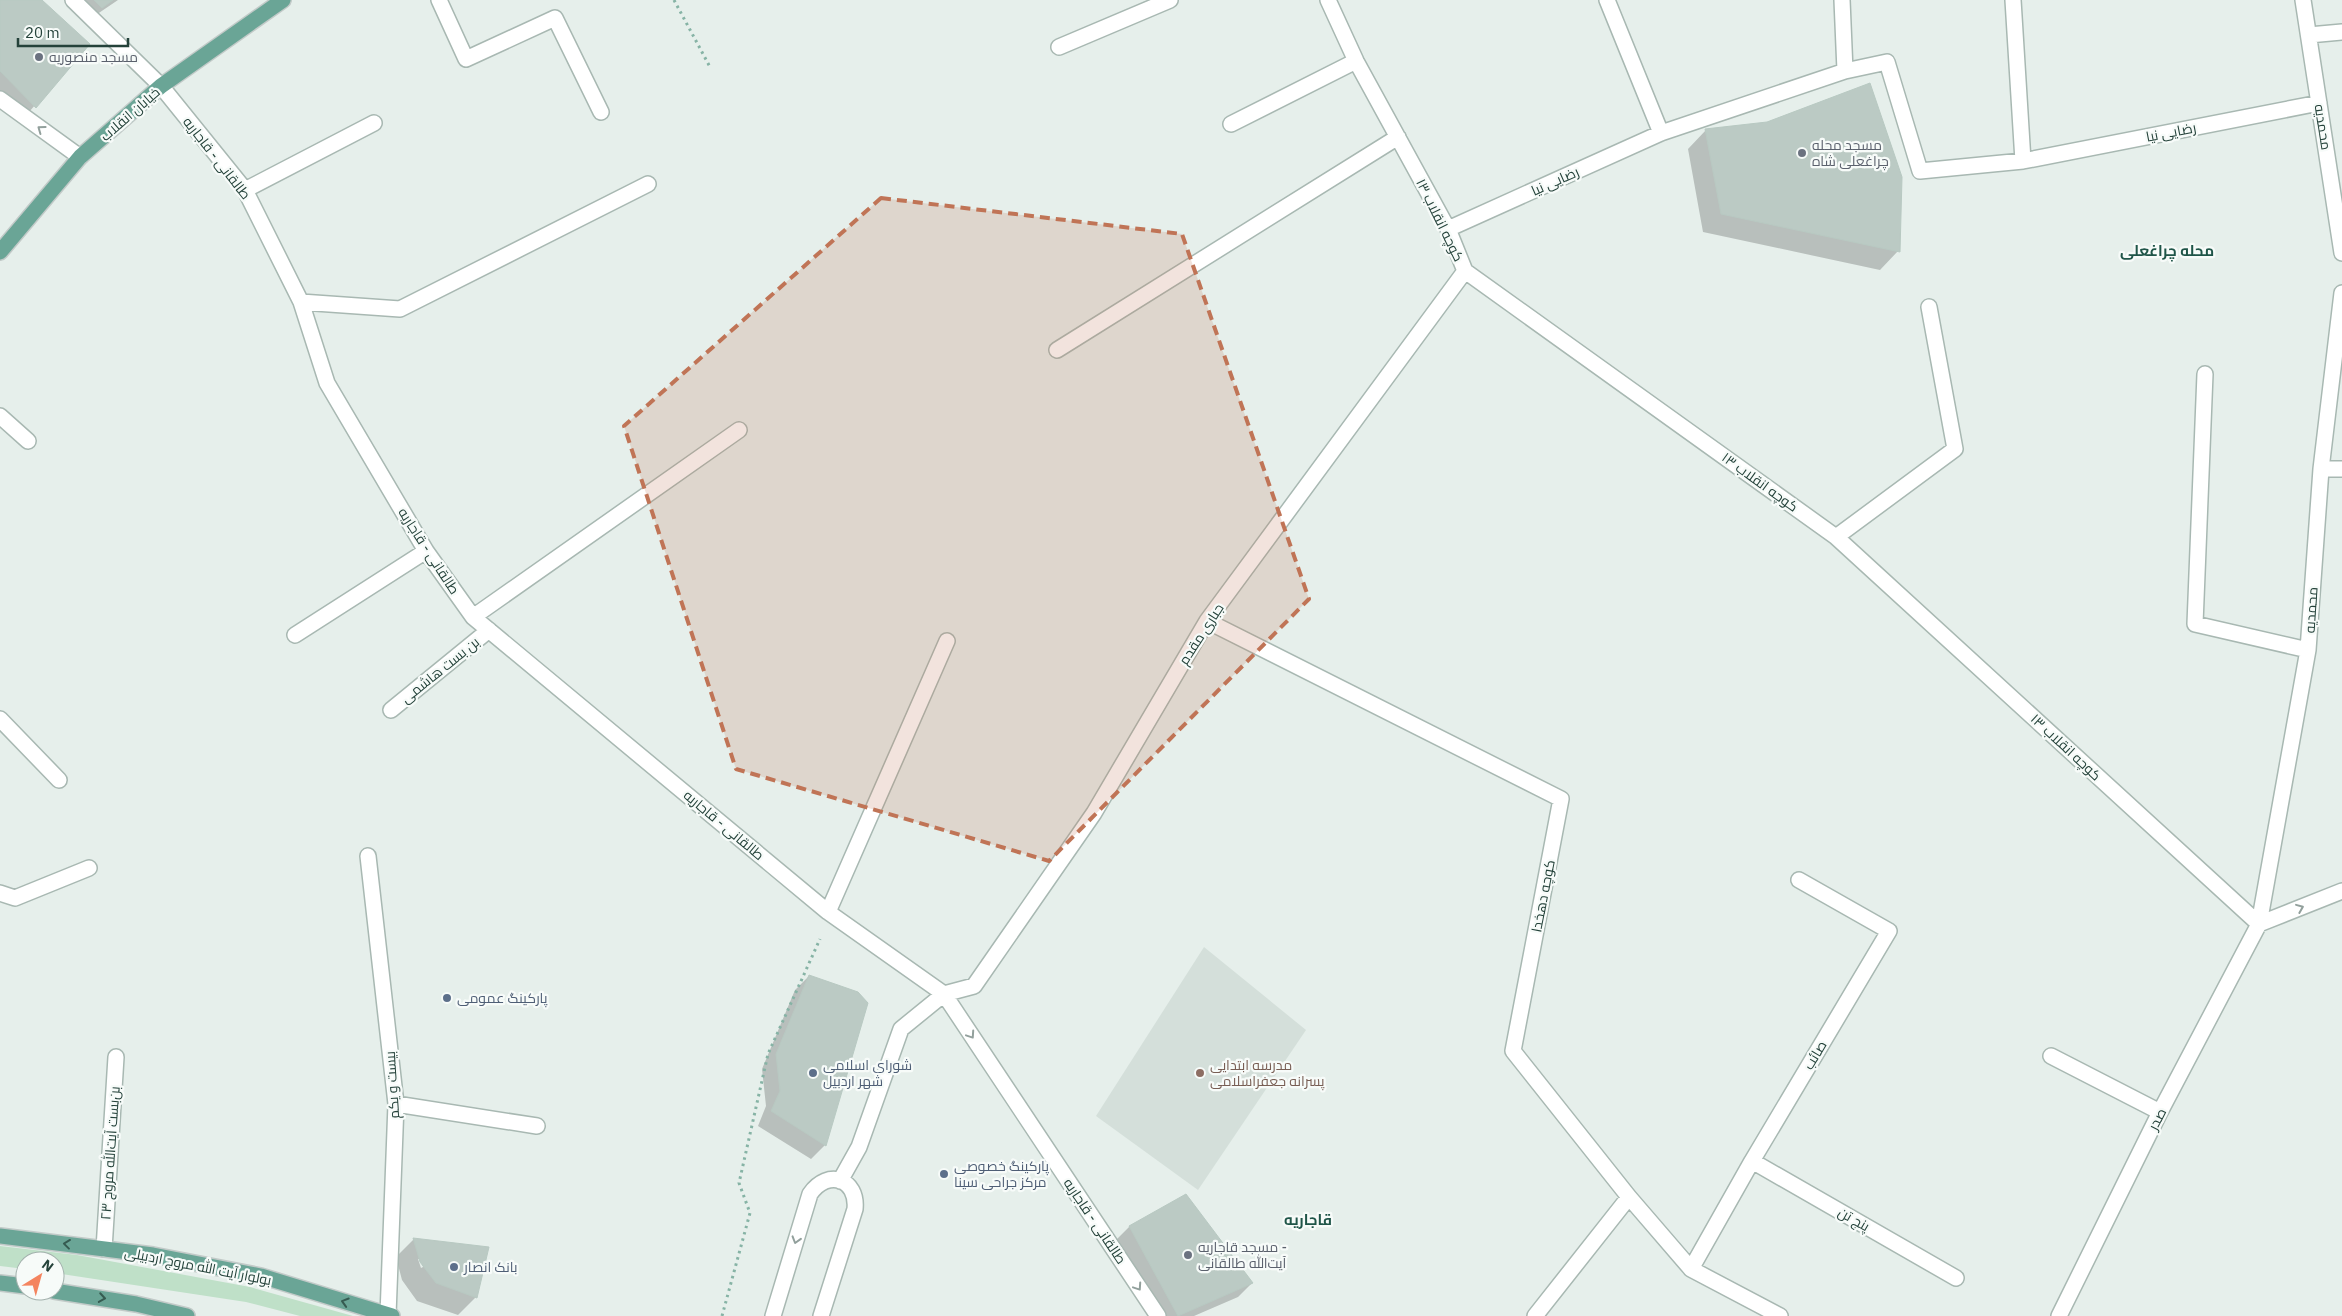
<svg xmlns="http://www.w3.org/2000/svg" width="2342" height="1316" viewBox="0 0 2342 1316" font-family="'IBM Plex Sans',Cairo,sans-serif">
	<rect width="100%" height="100%" fill="#e6efeb"/>
	<path fill="#d4dfda" d="M1204 947 1306 1030 1198 1190 1096 1116Z"/>
	<path fill="#bfe0c8" d="M0 1246 77 1255 250 1287 353 1316H300L246 1302 55 1273V1261H25V1269L0 1266Z"/>
	<path fill="#0003" fill-rule="evenodd" d="M0 0H40L89 44 21 121 0 99Z
		M67 0H118L87 21Z
		M1706 130 1898 251 1880 270 1703 232 1688 149Z
		M809 976 867 1004 825 1145 811 1159 758 1126 766 1106 762 1069 795 990Z
		M1186 1195 1252 1283 1238 1297 1194 1316H1157L1115 1241 1129 1227Z
		M414 1239 476 1297 458 1315 417 1301 402 1280 396 1257ZM418 1259H421L423 1267 421 1268Z"/>
	<path fill="#bbcac4" stroke="#b8c9c2" d="M0 0H42L90 44 36 108 0 71Z
		M94 0H113L102 8Z
		M1870 83 1902 177 1900 252 1721 214 1705 129 1767 122Z
		M809 975 858 992 868 1003 826 1146 771 1111 780 1091 776 1054Z
		M1186 1194 1253 1283 1178 1316 1129 1226Z
		M413 1238 489 1247 477 1298 436 1283 420 1262Z"/>
	<g fill="none" stroke-linecap="round" stroke-linejoin="round">
		<g stroke="#a8b8b2" stroke-width="18">
			<path id="minor" d="M73 0 161 86 245 190 301 302 327 383 426 551 473 617 828 912 944 994 1158 1316
				M439 0 466 59 555 18 601 112
				M1328 0 1356 61 1448 229 1465 271 1836 537 2259 924
				M1607 0 1661 133
				M1842 0 1845 71
				M2013 0 2023 161
				M2303 0 2342 253
				M2309 35 2342 32
				M1059 47 1170 0
				M0 99 80 157
				M1231 124 1356 61
				M245 190 374 123
				M1448 229 1661 133 1845 71 1887 62 1920 171 2023 161 2319 103
				M301 302 400 309 648 184
				M1057 350 1398 137
				M2205 374 2195 624 2308 650
				M0 416 28 441
				M2321 469H2342
				M1836 537 1955 449 1929 307
				M473 617 739 430
				M1207 621 1561 799 1513 1051 1629 1197 1535 1316
				M295 635 426 551
				M391 710 489 630
				M0 719 59 780
				M368 856 396 1104 388 1315
				M0 893 15 898 89 868
				M828 912 947 641
				M2259 924 2342 891
				M2051 1056 2160 1112
				M396 1104 537 1126
				M1752 1161 1956 1278
				M840 1181 859 1147 901 1029 944 994 974 986 1094 813 1207 621 1465 271
				M1629 1197 1691 1269 1780 1316
				M104 1249 116 1057
				M1691 1269 1752 1161 1889 931 1799 880
				M773 1316 810 1194C828 1168 858 1179 855 1209L821 1316
				M2059 1316 2160 1112 2259 924 2308 650 2321 469 2342 293"/>
		</g>
		<g stroke="#c2cac8" stroke-width="18">
			<path id="major" d="M0 252 80 157 161 86 283 0
				M0 1236 153 1255 261 1276 392 1316
				M0 1283 25 1286
				M54 1291 136 1304 187 1316"/>
		</g>
		<path stroke="#86b3a5" stroke-width="3" stroke-dasharray="2.5 4" stroke-linecap="butt" d="M674 0 710 67
			M722 1316 750 1213 739 1183 768 1054 820 939"/>
		<use href="#minor" stroke="#fff" stroke-width="15"/>
		<use href="#major" stroke="#6aa596" stroke-width="15"/>
	</g>
	<defs><path id="oneway-chevron" d="M-2-3.5L2.5 0L-2 3.5" fill="none" stroke-width="1.6" stroke-linecap="round" stroke-linejoin="round" transform="scale(1.25)"/></defs>
	<g stroke="#92a09c">
		<use href="#oneway-chevron" transform="translate(41 129) rotate(-144)"/>
		<use href="#oneway-chevron" transform="translate(2300 908) rotate(-22)"/>
		<use href="#oneway-chevron" transform="translate(971 1035) rotate(56)"/>
		<use href="#oneway-chevron" transform="translate(796 1240) rotate(107)"/>
		<use href="#oneway-chevron" transform="translate(1138 1287) rotate(56)"/>
	</g>
	<g stroke="#365b51">
		<use href="#oneway-chevron" transform="translate(67 1244) rotate(-173)"/>
		<use href="#oneway-chevron" transform="translate(102 1298) rotate(9)"/>
		<use href="#oneway-chevron" transform="translate(345 1302) rotate(-163)"/>
	</g>
	<path fill="#c07456" fill-opacity="0.2" stroke="#c07456" stroke-width="4" stroke-dasharray="10 6" stroke-linejoin="round" d="M881 198 1182 234 1309 599 1049 861 736 769 624 426Z"/>
	<g fill="#6b7280" stroke="#f7fbf9" stroke-width="2">
		<circle cx="39" cy="57" r="5"/>
		<circle cx="1802" cy="153" r="5"/>
		<circle cx="1188" cy="1255" r="5"/>
	</g>
	<g fill="#5c6f8a" stroke="#f7fbf9" stroke-width="2">
		<circle cx="447" cy="998" r="5"/>
		<circle cx="813" cy="1073" r="5"/>
		<circle cx="944" cy="1174" r="5"/>
		<circle cx="454" cy="1267" r="5"/>
	</g>
	<circle fill="#8d6e63" stroke="#f7fbf9" stroke-width="2" cx="1200" cy="1073" r="5"/>
	<g text-anchor="middle" stroke-width="4.5" stroke-linejoin="round" paint-order="stroke">
		<g font-size="14" fill="#5b616d" stroke="#f7fbf9" text-anchor="start">
			<text x="49" y="62">مسجد منصوریه</text>
			<text x="1812" y="150">مسجد محله<tspan x="1812" dy="16">چراغعلی شاه</tspan></text>
			<text x="1198" y="1252">مسجد قاجاریه -<tspan x="1198" dy="16">آیت‌الله طالقانی</tspan></text>
		</g>
		<g font-size="14" fill="#24423a" stroke="#f7fbf9">
			<text transform="translate(130 114) rotate(-41)" y="5">خیابان انقلاب</text>
			<text transform="translate(2323 127) rotate(81)" y="5">محمدیه</text>
			<text transform="translate(2171 132) rotate(-11)" y="5">رضایی نیا</text>
			<text transform="translate(217 158) rotate(52)" y="5">طالقانی - قاجاریه</text>
			<text transform="translate(1555 181) rotate(-24)" y="5">رضایی نیا</text>
			<text transform="translate(1440 220) rotate(64)" y="5">کوچه انقلاب ۱۳</text>
			<text transform="translate(1760 482) rotate(36)" y="5">کوچه انقلاب ۱۳</text>
			<text transform="translate(429 551) rotate(57)" y="5">طالقانی - قاجاریه</text>
			<text transform="translate(2311 610) rotate(-86)" y="5">محمدیه</text>
			<text transform="translate(1201 634) rotate(-57)" y="5">جباری مقدم</text>
			<text transform="translate(440 670) rotate(-39)" y="5">بن بست هاشمی</text>
			<text transform="translate(2066 747) rotate(43)" y="5">کوچه انقلاب ۱۳</text>
			<text transform="translate(724 825) rotate(40)" y="5">طالقانی - قاجاریه</text>
			<text transform="translate(1543 896) rotate(-79)" y="5">کوچه دهخدا</text>
			<text transform="translate(1815 1055) rotate(-59)" y="5">صائب</text>
			<text transform="translate(392 1085) rotate(-94)" y="5">بیست و یکم</text>
			<text transform="translate(2157 1119) rotate(-63)" y="5">صدر</text>
			<text transform="translate(110 1153) rotate(-86)" y="5">بن‌بست آیت‌الله مروج ۲۳</text>
			<text transform="translate(1854 1219) rotate(30)" y="5">پنج تن</text>
			<text transform="translate(1095 1221) rotate(56)" y="5">طالقانی - قاجاریه</text>
			<text transform="translate(198 1266) rotate(11)" y="5">بولوار آیت الله مروج اردبیلی</text>
		</g>
		<g font-size="14" fill="#4e5e75" stroke="#f7fbf9" text-anchor="start">
			<text x="457" y="1003">پارکینگ عمومی</text>
			<text x="823" y="1070">شورای اسلامی<tspan x="823" dy="16">شهر اردبیل</tspan></text>
			<text x="954" y="1171">پارکینگ خصوصی<tspan x="954" dy="16">مرکز جراحی سینا</tspan></text>
			<text x="464" y="1272">بانک انصار</text>
		</g>
		<g font-size="14" fill="#785e54" stroke="#f7fbf9" text-anchor="start">
			<text x="1210" y="1070">مدرسه ابتدایی<tspan x="1210" dy="16">پسرانه جعفراسلامی</tspan></text>
		</g>
		<g font-size="15" font-weight="bold" fill="#1f5548" stroke="#f7fbf9">
			<text x="2167" y="256">محله چراغعلی</text>
			<text x="1308" y="1225">قاجاریه</text>
		</g>
	</g>
	<g transform="translate(40 1276) rotate(37)"><circle r="24" fill="#f7fbf9" stroke="#a3b1ad"/>
	<path d="M0-4L9 19L0 12L-9 19Z" fill="#f4845f"/>
	<text y="-8" font-size="14" font-weight="bold" text-anchor="middle" fill="#24423a">N</text>
	</g>
	<path d="M18 38v8h110v-8" fill="none" stroke="#24423a" stroke-width="2.5"/>
	<text x="25" y="38" font-size="15" fill="#24423a" stroke="#f7fbf9" stroke-width="4" paint-order="stroke">20 m</text>
</svg>
